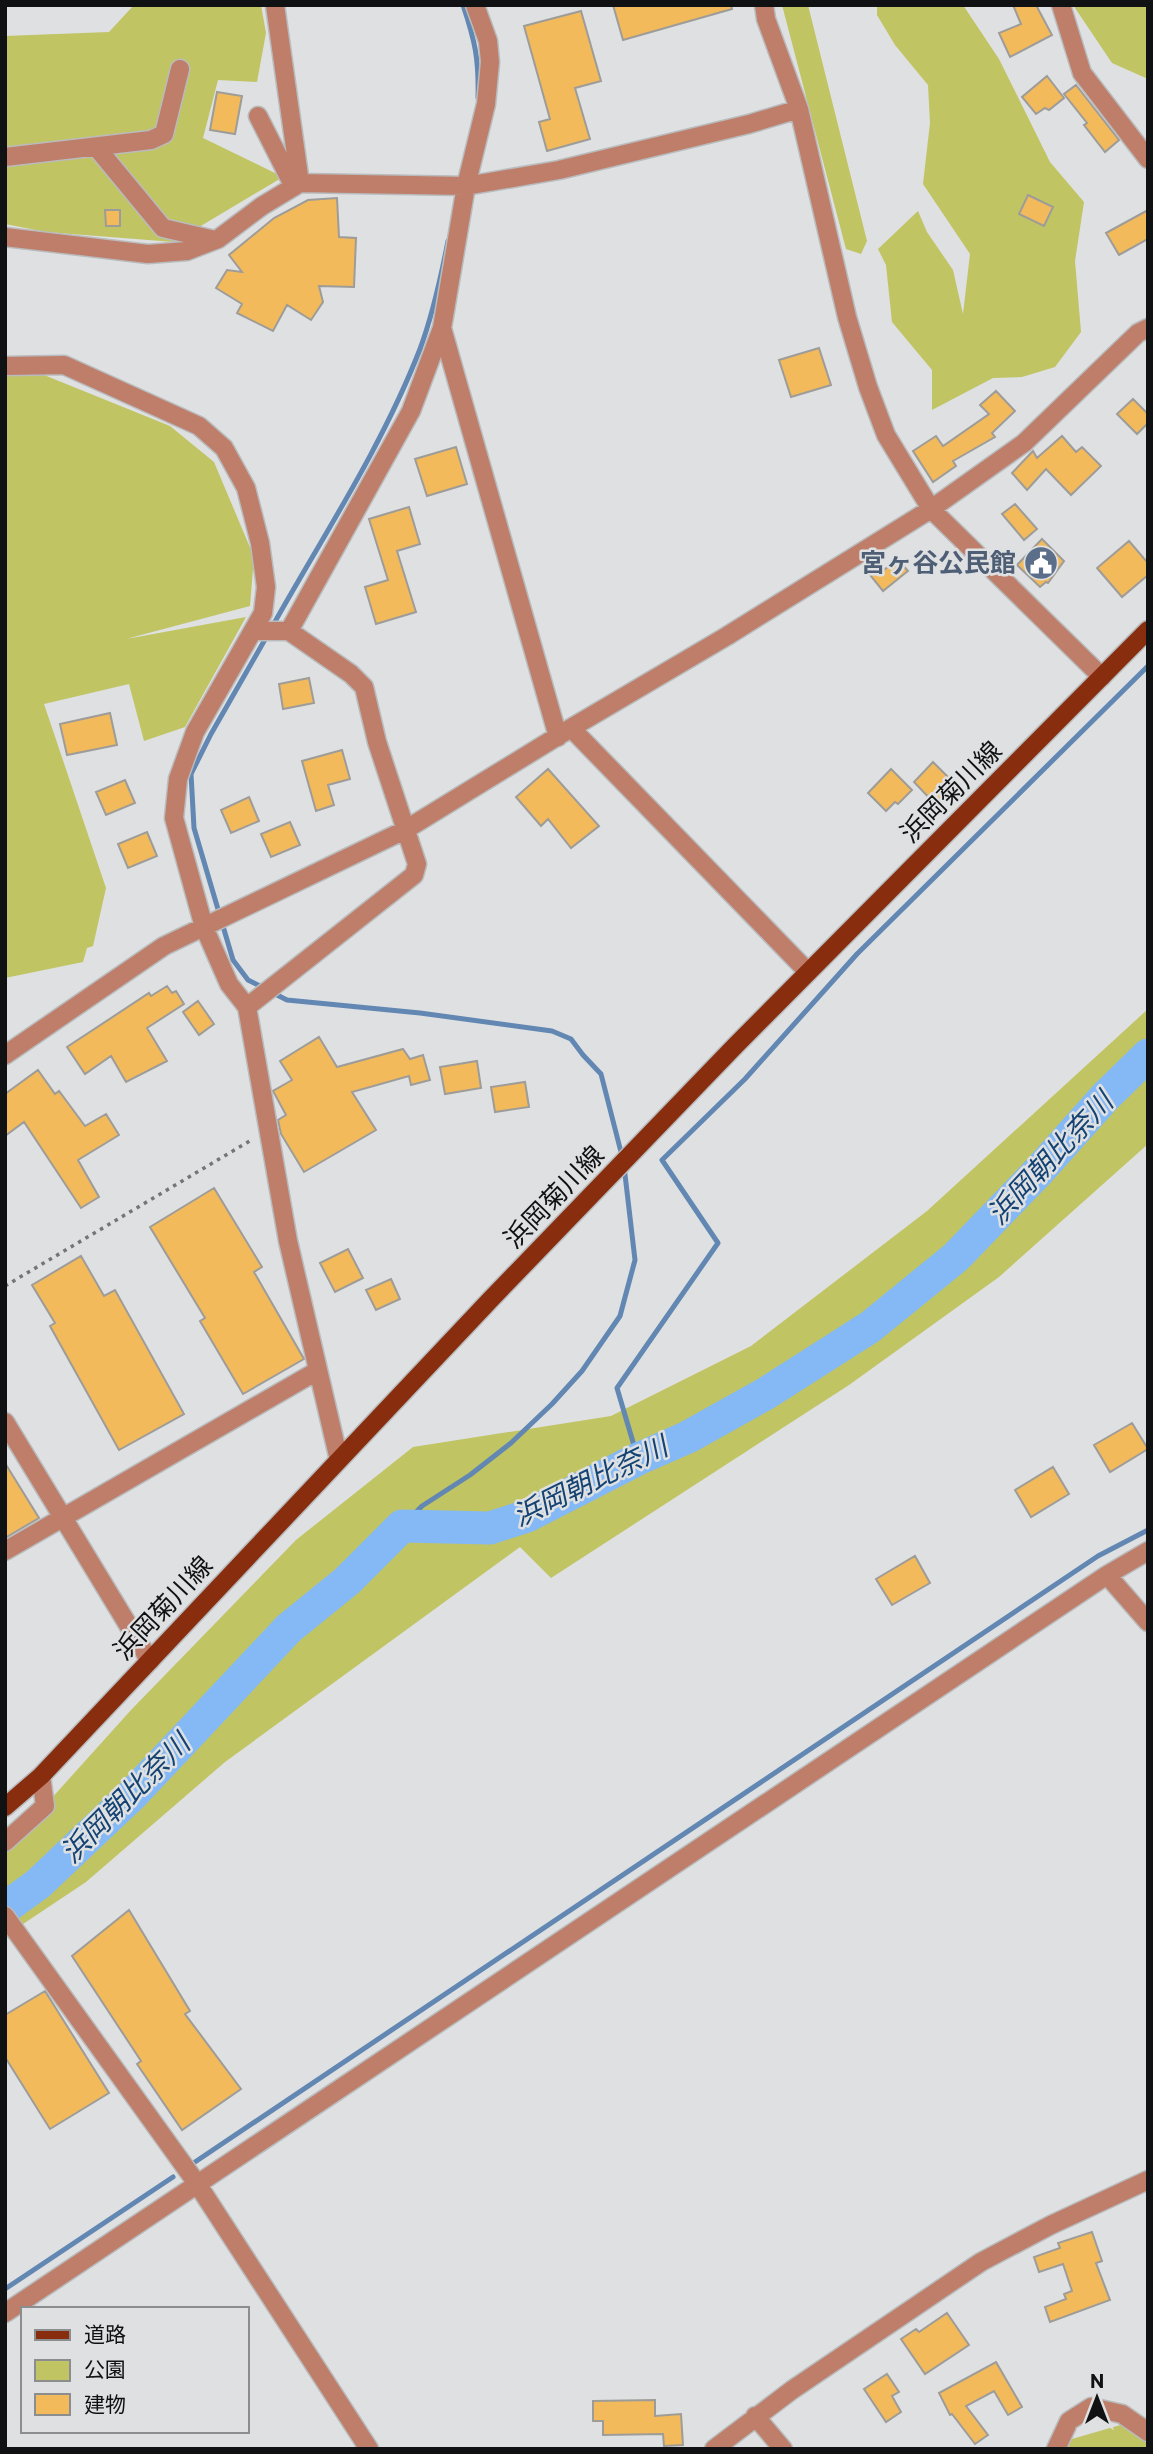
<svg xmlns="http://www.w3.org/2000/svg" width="1153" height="2454" viewBox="0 0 1153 2454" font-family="Commissioner,'Noto Sans JP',sans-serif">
	<rect width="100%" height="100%" fill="#dee0e2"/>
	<path fill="#c0c463" d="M134 5H261L266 33 257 82 218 80 203 138 283 177 174 242 46 232 5 224V36L109 32Z
		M782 5H808L867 241 861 254 846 249Z
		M877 5H963L999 59 1050 162 1084 202 1075 261 1081 332 1055 367 1022 377 993 378 932 410V370L892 322 886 265 878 249 918 211 927 232 953 270 963 314 970 254 923 184 930 123 928 85 895 45 877 15Z
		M1073 5H1148V79L1112 63Z
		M5 374 44 375 170 426 214 462 254 557 250 606 126 639 246 617 185 727 144 741 129 684 44 704 106 888 93 946 87 948 83 962 5 978Z
		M1148 1009V1144L999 1277 849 1385 551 1578 520 1547 225 1762 86 1882 5 1936V1850L131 1710 296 1540 413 1447 611 1416 751 1346 927 1211Z
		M1148 2417V2449H1059L1065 2441Z"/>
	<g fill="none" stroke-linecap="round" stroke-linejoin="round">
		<path stroke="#6187b2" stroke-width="5" d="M463 5C475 41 479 59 478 98
			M272 627C323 536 382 447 420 349 433 314 441 277 448 241
			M264 988 248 980 233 960 194 828 191 774 211 734 267 636
			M273 993 287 1000 420 1013 552 1031 571 1039 583 1055 601 1074 622 1156
			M638 1459 617 1388 718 1243 662 1160 745 1079 857 954 1148 666
			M402 1526 422 1506 470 1475 511 1443 552 1404 582 1371 620 1316 635 1260 624 1166
			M195 2162 1098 1556 1148 1530
			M5 2289 173 2177"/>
		<path stroke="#84b9f6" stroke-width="33" d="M5 1908 38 1884 133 1794 289 1628 347 1581 402 1526 490 1528 527 1516 638 1459 688 1437 765 1394 870 1327 956 1257 1038 1172 1106 1096 1148 1055"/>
	</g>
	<path fill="#f3ba5b" stroke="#9e9c99" stroke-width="2" d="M613 5H731L732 9 623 40Z
		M1013 5H1036L1052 35 1010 57 999 33 1021 24Z
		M581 11 601 81 575 88 590 139 547 151 539 122 550 119 524 26Z
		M1047 76 1064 98 1049 110 1045 108 1036 114 1022 97Z
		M1076 85 1119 140 1105 152 1084 125 1087 123 1064 94Z
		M217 92 242 96 235 134 210 130Z
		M1028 195 1053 207 1044 226 1019 214Z
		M337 198 339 237 356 238 354 287 319 286 323 302 311 320 287 305 273 331 237 313 242 304 216 288 227 270 242 272 229 255 274 218 308 200Z
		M105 210H120V226H106Z
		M1148 210V239L1119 255 1106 233Z
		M819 348 831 385 791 397 779 360Z
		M996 391 1015 411 992 433 995 437 953 461 956 466 933 482 913 451 936 436 943 446 989 414 980 405Z
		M1133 399 1148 414V423L1137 434 1117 414Z
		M1062 436 1076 452 1082 447 1101 466 1071 495 1046 469 1027 490 1012 473 1033 451 1037 458Z
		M456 447 467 484 427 496 415 459Z
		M1015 504 1037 529 1024 540 1002 514Z
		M409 507 420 544 397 551 416 612 376 624 365 587 388 580 369 519Z
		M1042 539 1064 561 1048 583 1046 582 1040 587 1017 565Z
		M1129 541 1148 563V575L1122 597 1097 568Z
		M897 559 908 571 883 591 870 575 880 567 884 570Z
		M309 678 314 703 283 709 279 684Z
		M110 713 117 745 67 755 60 724Z
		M342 750 350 779 328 785 334 805 316 811 302 761Z
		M933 762 955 784 935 804 914 782Z
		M548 769 599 826 571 848 548 819 541 826 516 797Z
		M891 769 912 790 898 804 895 802 886 811 868 793Z
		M125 780 135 803 106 815 96 792Z
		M249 797 259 821 231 833 221 810Z
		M290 822 300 845 271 857 261 834Z
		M147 832 157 856 128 868 118 844Z
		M167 986 172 993 176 991 184 1004 147 1028 167 1061 126 1082 111 1056 85 1074 67 1047 149 993 151 996Z
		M198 1001 214 1024 199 1035 183 1012Z
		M319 1037 337 1067 403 1049 410 1059 423 1055 430 1080 411 1085 409 1076 352 1092 376 1130 304 1172 281 1134 278 1120 286 1115 273 1091 292 1080 280 1061Z
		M477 1061 481 1088 445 1094 440 1067Z
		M38 1070 55 1094 59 1091 85 1126 106 1114 119 1135 78 1160 99 1197 81 1208 24 1122 5 1136V1094Z
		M525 1082 529 1107 495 1112 491 1087Z
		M214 1188 262 1267 254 1272 304 1359 243 1394 200 1321 205 1318 150 1227Z
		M348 1249 363 1278 335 1292 320 1263Z
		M81 1256 104 1296 115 1290 184 1414 119 1450 50 1326 55 1323 32 1285Z
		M391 1279 400 1299 376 1310 366 1290Z
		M1132 1423 1148 1449 1110 1472 1094 1445Z
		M5 1463 39 1518 5 1538Z
		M1053 1467 1069 1494 1031 1517 1015 1490Z
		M915 1556 930 1583 892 1605 876 1579Z
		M129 1910 190 2011 185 2014 241 2089 182 2130 137 2064 141 2061 72 1956Z
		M45 1991 109 2093 50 2129 5 2057V2015Z
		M1092 2232 1102 2261 1096 2263 1110 2300 1050 2322 1045 2307 1066 2299 1064 2294 1072 2291 1063 2264 1039 2272 1034 2257 1060 2248 1058 2243Z
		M947 2313 969 2345 925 2374 901 2339 916 2329 919 2332Z
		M996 2362 1022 2407 1008 2415 994 2391 966 2406 988 2435 975 2444 952 2414 950 2415 939 2393Z
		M887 2374 899 2392 892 2396 901 2412 886 2422 864 2389Z
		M655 2400V2416L681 2414 683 2445 664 2446 663 2434 603 2435V2421H593V2401Z"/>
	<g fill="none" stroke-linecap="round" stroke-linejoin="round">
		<g stroke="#b9bbbd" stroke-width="21">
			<path id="minor" d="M275 5 300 183
				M764 5 766 19 799 109 847 317 868 387 886 435 931 509 1102 677
				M1061 5 1082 73 1148 159
				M258 116 294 187
				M97 148 163 228 215 240
				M5 157 151 140 164 134 180 69
				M5 237 148 254 187 251 218 239 262 206 300 183 466 186 559 170 749 124 799 109
				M442 328 558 737
				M5 366 64 365 199 426 224 448 246 488 260 543 266 587 263 613 195 732 178 779 174 818 204 927 229 984 247 1007 288 1241 339 1460
				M289 631 411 411 442 328 466 186 486 104 490 62 488 41 475 5
				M571 728 808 972
				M247 1007 414 875 417 864 377 742 364 687 351 674 289 631H254
				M5 1055 164 946 405 830 571 728 727 636 931 509 1024 443 1138 333 1148 328
				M5 1422 150 1661
				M5 1551 317 1371
				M1107 1575 1148 1622
				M5 1842 45 1806 41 1776
				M5 1916 198 2185 369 2449
				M5 2313 1107 1575 1148 1551
				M755 2416 783 2449
				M714 2449 792 2390 981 2262 1051 2225 1148 2180
				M1056 2449 1069 2421 1091 2407 1122 2414 1148 2432"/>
		</g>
		<g stroke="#b9bbbd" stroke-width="21">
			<path id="major" d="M5 1807 41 1776 491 1299 735 1046 1148 630"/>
		</g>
		<path stroke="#747577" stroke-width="3.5" stroke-dasharray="3.5 5" stroke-linecap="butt" d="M5 1286 253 1139"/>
		<use href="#minor" stroke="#be7e6a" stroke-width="18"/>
		<use href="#major" stroke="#882e0f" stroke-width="18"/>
	</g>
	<defs>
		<g id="civic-disc" transform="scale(1.75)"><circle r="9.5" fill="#5c6f8a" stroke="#dee0e2"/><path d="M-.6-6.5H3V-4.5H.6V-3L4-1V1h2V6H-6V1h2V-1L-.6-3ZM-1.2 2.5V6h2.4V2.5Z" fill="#fff"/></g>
	</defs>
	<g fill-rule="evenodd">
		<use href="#civic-disc" x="1041" y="563"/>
	</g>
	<g text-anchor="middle" stroke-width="5" stroke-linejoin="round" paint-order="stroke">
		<g font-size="26" font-weight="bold" fill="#4e5e75" stroke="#dee0e2" text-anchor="end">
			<text x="1016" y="572">宮ヶ谷公民館</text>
		</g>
		<g font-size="26" fill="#101112" stroke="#dee0e2">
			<text transform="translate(951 792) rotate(-45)" y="9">浜岡菊川線</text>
			<text transform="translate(554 1197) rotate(-46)" y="9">浜岡菊川線</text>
			<text transform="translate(163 1608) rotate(-47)" y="9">浜岡菊川線</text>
		</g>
		<g font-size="28" font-style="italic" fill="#144373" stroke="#dee0e2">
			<text transform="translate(1050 1158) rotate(-47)" y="10">浜岡朝比奈川</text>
			<text transform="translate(590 1481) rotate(-26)" y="10">浜岡朝比奈川</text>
			<text transform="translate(125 1798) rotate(-45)" y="10">浜岡朝比奈川</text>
		</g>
	</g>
	<rect width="1153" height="2454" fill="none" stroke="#101112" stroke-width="14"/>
	<rect x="21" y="2307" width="228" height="126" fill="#dee0e2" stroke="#8c8d8f" stroke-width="2"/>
	<rect x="35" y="2330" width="35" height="10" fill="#882e0f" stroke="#8c8d8f" stroke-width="2"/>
	<text x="84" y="2342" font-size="21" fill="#101112">道路</text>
	<rect x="35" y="2360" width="35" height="21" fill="#c0c463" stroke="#8c8d8f" stroke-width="2"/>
	<text x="84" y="2377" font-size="21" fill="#101112">公園</text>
	<rect x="35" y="2394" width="35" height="21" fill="#f3ba5b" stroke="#8c8d8f" stroke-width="2"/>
	<text x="84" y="2412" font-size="21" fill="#101112">建物</text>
	<g transform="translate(1097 2398)" stroke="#dee0e2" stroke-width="5" paint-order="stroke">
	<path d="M0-5L12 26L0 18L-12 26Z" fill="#101112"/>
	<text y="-10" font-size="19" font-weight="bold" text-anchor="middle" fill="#101112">N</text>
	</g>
</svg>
